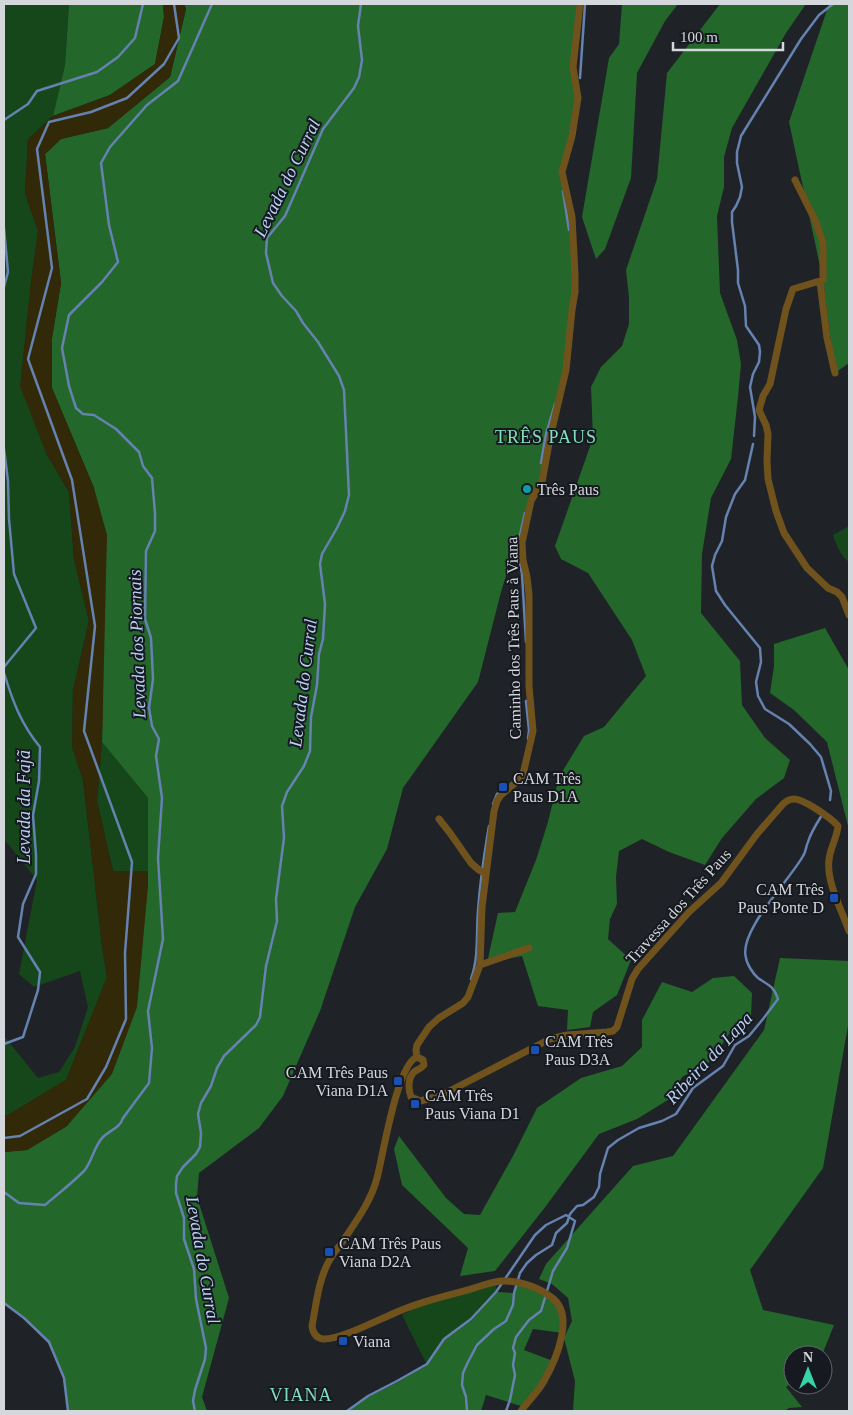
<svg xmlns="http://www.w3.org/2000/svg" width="853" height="1415" viewBox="0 0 853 1415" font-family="Georgia,serif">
	<rect width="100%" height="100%" fill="#1f2328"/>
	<path fill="#15471a" d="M4 4H69L65 65 53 116 28 139 25 193 38 231 30 290 46 453 69 492 74 560 89 621 73 690 72 747 83 780 102 946 107 977 66 1080 8 1115 4 1116V1036L38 1078 59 1072 75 1047 88 1007 80 971 34 987 19 974 37 880 4 839Z
		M849 526V562C841 557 836 544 833 535Z
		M102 742 148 798V871H113L97 801Z
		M495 1282 497 1292 472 1320 445 1339 427 1365 402 1315 418 1307Z"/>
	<path fill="#23672a" d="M69 4H163L164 17 155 64 110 95 53 116 65 65Z
		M184 4H580L573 59 578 98 562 172 572 217 575 275 566 370 542 482 531 501 517 540 501 592 478 682 403 788 387 849 355 907 320 1011 283 1096 259 1128 199 1173 197 1197 229 1298 202 1397 207 1411H68L64 1378 48 1343 24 1318 4 1304V1152L27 1150 67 1126 148 886V798L102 742 103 682 94 488 52 388V338L61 283 45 154 61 139 108 128 170 77 186 9Z
		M622 4H678L665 21 637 73 631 178 605 249 596 259 582 217 609 58 619 44Z
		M720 4H806L786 33 732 128 724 157V187L717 216 720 293 737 340 741 364 738 397 731 459 711 498 702 554 701 613 740 661 742 705 765 738 790 760 784 778 756 799 722 838 705 865 669 852 642 839 619 851 616 877 617 904 610 919 608 939 631 960 617 995 593 1012 590 1027 567 1030 568 1010 538 1006 522 956 487 963 498 913 515 912 536 860 548 822 559 777 584 736 604 727 646 676 632 640 588 573 561 559 555 546 593 438 591 387 601 367 622 346 629 324V297L626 270 657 179 667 73Z
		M829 4H849V363L835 373 823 280 789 122Z
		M825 628 849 670V830L827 742 794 710 770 693 774 666V644Z
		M780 958 849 961V1020L823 1168 750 1270 763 1310 834 1325 822 1355H793V1382L786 1387 802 1407 789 1408 784 1411H573L575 1381 564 1338 572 1321 568 1298 552 1284 539 1279 546 1264 633 1166 673 1156 764 1030Z
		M734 976 752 993 751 1017 733 1028 711 1061 682 1077 671 1098 637 1119 599 1134 546 1206 495 1271 460 1276 468 1248 402 1185 394 1149 399 1136 446 1198 464 1214 480 1215 513 1156 537 1108 581 1078 622 1066 642 1047V1020L662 982 692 992 713 978Z
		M517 1284 526 1285 557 1303 563 1333 533 1329 524 1350 553 1361 524 1407 486 1395 481 1411H348L368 1397 398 1382 427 1365 445 1339 472 1320 497 1292 514 1293Z"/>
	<path fill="#312908" d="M163 4H184L186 9 170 77 108 128 61 139 45 154 61 283 52 338V388L94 488 107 535 102 742 97 801 113 871H148V886L137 1007 112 1074 67 1126 27 1150 4 1152V1116L8 1115 66 1080 107 977 102 946 83 780 72 747 73 690 89 621 74 560 69 492 46 453 20 386 30 290 38 231 25 193 28 139 53 116 110 95 155 64 164 17Z"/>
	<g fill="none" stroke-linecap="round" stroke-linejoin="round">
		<path stroke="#6582b1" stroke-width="2.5" d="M580 78 585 4
			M4 120 28 104 37 91 97 72 118 57 135 38 143 4
			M563 191 569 230
			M4 228 8 272 4 287
			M754 436 755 417 750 387 753 374 759 362 760 352 759 345 746 326 745 306 738 283V270L732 222V212L736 206 740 197 742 187 737 163V152L741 136 801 39 819 15 833 4
			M753 444 745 480 735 494 726 517 722 541 715 555 712 566 716 591 725 605 760 648 761 662 756 682 758 696 765 709 789 724 810 744 821 757 831 791 830 800
			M4 449 8 481 9 519 14 574 36 628 4 667
			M541 463 546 434 555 404
			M525 513 519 539 518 552 522 574 526 642
			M4 673C13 702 21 724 40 747L39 781 33 815 36 855V874L23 904 18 937 40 972 38 990 23 1037 4 1044
			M526 701 529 730 528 739
			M493 804 497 794 500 792
			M471 979C479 957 476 934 478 911 480 882 484 855 489 826
			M4 1138 20 1136 87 1099 106 1067 126 1019 125 953 132 862 84 731 95 626 72 480 28 359 52 268 37 149 49 122 91 112 127 98 164 64 179 38 174 4
			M4 1192 19 1203 45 1205C58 1194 72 1183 84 1171 92 1162 94 1146 103 1137 110 1130 120 1128 123 1118L149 1083 152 1048 148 1011 163 939 158 858 162 798 156 756 159 739 152 726 149 708 153 679 151 638 145 619 146 551 155 531V513L152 478 143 466 139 452 116 429 94 415 83 414 76 408 69 386 62 348 69 315 102 282 118 262 109 225 101 163 110 147 147 105 178 81 212 4
			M4 1303 24 1318 49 1342 64 1378 68 1411
			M195 1411 193 1401 195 1390 205 1359 206 1348 196 1299 194 1269 184 1239V1218L176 1193V1184L177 1176 183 1167 196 1154 200 1147 201 1133 198 1114 201 1103 211 1086 217 1068 224 1056 256 1025 260 1017 266 966 277 921 276 899 284 838 282 806 287 792 304 766 310 751 311 717 317 685 319 654 323 639 325 604 320 564 322 554 337 528 345 511 349 495 344 390 339 376 318 342 303 323 296 311 282 296 273 283 266 253 267 238 285 216 323 129 354 88 359 77 362 60 358 26 361 4
			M347 1411 368 1396 397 1381 427 1364 444 1339 471 1319 496 1292 535 1235 546 1225 566 1215 575 1221 567 1248 553 1271 541 1311 529 1320 516 1337 513 1348 515 1353 513 1365 515 1375 510 1400 506 1411
			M467 1411 466 1397 462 1385 463 1373 468 1362 477 1345 494 1329 506 1321 513 1305 514 1293 520 1273 527 1263 536 1255 552 1245 556 1233 567 1223 570 1214 577 1206 583 1205 594 1197 599 1187 600 1174 608 1148 618 1140 639 1128 662 1121 676 1114 693 1088 723 1066 735 1045 749 1036 763 1019 778 999C774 986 768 985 758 978 753 974 747 964 746 958 738 931 790 880 803 856 806 852 806 846 808 842 811 832 817 823 822 815"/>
		<path stroke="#70521d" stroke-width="7" d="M795 180 815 220 823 243V280L793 289 786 309 770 384 763 396 759 410 766 425 768 434 767 461 768 479 776 511 784 533 807 568 828 588 837 592 842 597 849 615
			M820 282 827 338 835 373
			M439 819 450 833 471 863 479 870 485 873
			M480 965 529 948
			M417 1057 416 1050 417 1045 429 1027 439 1018 463 1003 468 997 480 965 482 907 494 811 497 801 501 795 521 778 524 770 533 731 529 686V595L527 577 523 560 522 543 531 501 542 482 550 438 566 370 572 310 575 292V275L572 217 562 172 572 136 578 98 573 67 580 4
			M417 1057 423 1060 424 1065C421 1069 418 1069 414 1072 408 1078 408 1089 411 1097L420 1101 440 1096 550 1039 567 1035 607 1032 613 1031 617 1027 632 979 638 969 689 912 721 883 757 834 783 804C786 801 789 799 794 799 804 799 831 818 838 826 837 838 830 848 829 860 826 881 842 911 849 931
			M417 1057C397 1064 383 1156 377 1178 371 1202 354 1224 341 1244 336 1250 331 1257 328 1263 318 1282 316 1306 312 1326 313 1333 316 1338 323 1339 339 1340 373 1322 388 1316 413 1304 441 1297 468 1290 478 1287 490 1282 501 1281 518 1280 538 1287 551 1297 576 1314 556 1360 544 1381 538 1392 528 1401 521 1411"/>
	</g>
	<circle fill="#0f9aa8" stroke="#16191f" stroke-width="2" cx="527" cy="489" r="5"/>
	<g fill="#1a4fb4" stroke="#16191f" stroke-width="2">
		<rect x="498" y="782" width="10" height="10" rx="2.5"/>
		<rect x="829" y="893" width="10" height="10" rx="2.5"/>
		<rect x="530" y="1045" width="10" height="10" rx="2.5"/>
		<rect x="393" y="1076" width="10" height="10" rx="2.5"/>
		<rect x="410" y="1099" width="10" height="10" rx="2.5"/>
		<rect x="324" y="1247" width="10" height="10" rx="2.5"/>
		<rect x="338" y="1336" width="10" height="10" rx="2.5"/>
	</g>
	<g text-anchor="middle" stroke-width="4" stroke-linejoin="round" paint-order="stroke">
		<g font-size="16" fill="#d4d7db" stroke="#16191f" text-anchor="start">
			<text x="537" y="495">Três Paus</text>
			<text x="513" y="784">CAM Três<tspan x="513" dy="18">Paus D1A</tspan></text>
			<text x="824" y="895" text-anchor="end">CAM Três<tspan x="824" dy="18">Paus Ponte D</tspan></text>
			<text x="545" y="1047">CAM Três<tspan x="545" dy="18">Paus D3A</tspan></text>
			<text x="388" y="1078" text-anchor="end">CAM Três Paus<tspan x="388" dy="18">Viana D1A</tspan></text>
			<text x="425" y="1101">CAM Três<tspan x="425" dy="18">Paus Viana D1</tspan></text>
			<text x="339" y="1249">CAM Três Paus<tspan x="339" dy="18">Viana D2A</tspan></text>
			<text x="353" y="1347">Viana</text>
		</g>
		<g font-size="16" fill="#d4d7db" stroke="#16191f">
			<text transform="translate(513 638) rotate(-91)" y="6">Caminho dos Três Paus à Viana</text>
			<text transform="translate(678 906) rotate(-48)" y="6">Travessa dos Três Paus</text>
		</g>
		<g font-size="18" font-style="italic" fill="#bad1f7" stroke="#16191f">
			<text transform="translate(287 178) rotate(-64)" y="6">Levada do Curral</text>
			<text transform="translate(137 644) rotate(-92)" y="6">Levada dos Piornais</text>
			<text transform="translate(303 683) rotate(-83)" y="6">Levada do Curral</text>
			<text transform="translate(24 807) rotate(-90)" y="6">Levada da Fajã</text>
			<text transform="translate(709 1058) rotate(-47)" y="6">Ribeira da Lapa</text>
			<text transform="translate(203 1260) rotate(80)" y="6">Levada do Curral</text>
		</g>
		<g font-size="18" letter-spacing="1" fill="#83debc" stroke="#16191f">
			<text x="546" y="443">TRÊS PAUS</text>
			<text x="301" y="1401">VIANA</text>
		</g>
	</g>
	<rect width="853" height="1415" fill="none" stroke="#d4d7db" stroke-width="10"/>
	<g transform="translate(808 1370)"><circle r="24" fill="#16191f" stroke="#62656a"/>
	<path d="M0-4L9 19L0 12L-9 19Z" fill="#37d4a6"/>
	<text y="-8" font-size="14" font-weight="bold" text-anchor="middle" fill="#d4d7db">N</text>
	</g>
	<path d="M673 42v8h110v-8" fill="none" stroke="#d4d7db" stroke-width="2.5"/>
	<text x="680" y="42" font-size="15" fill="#d4d7db" stroke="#16191f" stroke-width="4" paint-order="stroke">100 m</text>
</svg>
